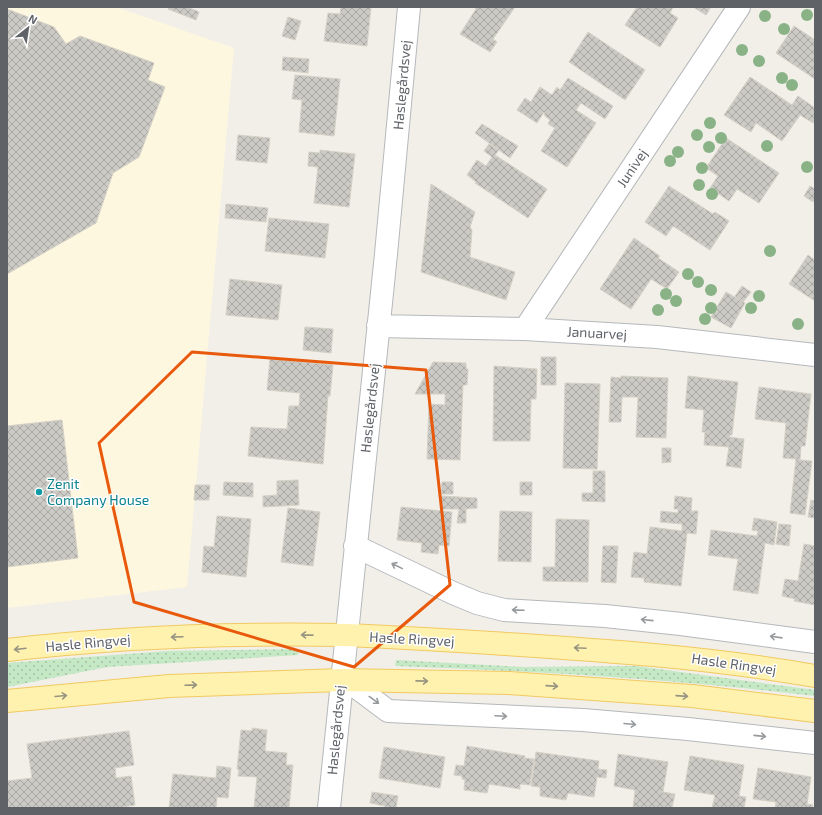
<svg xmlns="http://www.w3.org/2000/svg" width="822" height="815" viewBox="0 0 822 815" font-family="'Exo 2',sans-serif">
	<defs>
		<pattern id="grass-dots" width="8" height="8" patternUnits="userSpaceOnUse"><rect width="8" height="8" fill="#c5e8c5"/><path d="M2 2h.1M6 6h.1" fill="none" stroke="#a3c0a4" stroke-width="1.8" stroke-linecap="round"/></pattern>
		<pattern id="building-cross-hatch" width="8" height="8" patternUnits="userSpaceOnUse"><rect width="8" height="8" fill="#cccac5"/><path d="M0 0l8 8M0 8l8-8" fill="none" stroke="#a9a8a4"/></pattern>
	</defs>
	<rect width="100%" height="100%" fill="#f1efe8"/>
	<path fill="#fef7e0" d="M7 7H116L234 48 187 587 7 608Z"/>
	<path fill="url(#grass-dots)" d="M299 649 298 655 107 667 7 687V663L168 651Z
		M396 660 524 667 636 666 815 690V696C675 679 536 671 395 666Z"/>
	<path fill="url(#building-cross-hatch)" stroke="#d6d1c6" d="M169 7H187L199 12 196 20 168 9Z
		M341 7H371L367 46 324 41 328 13 340 14Z
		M474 7H515L493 39 497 42 490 52 460 34 476 9Z
		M637 7H673L670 13 678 18 660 47 625 25Z
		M693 7H711L706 15Z
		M7 9 54 27 66 44 80 36 154 63 148 80 165 87 139 157 113 173 96 223 7 274Z
		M288 17 301 21 295 40 282 36Z
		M794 26 815 40V79L776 53Z
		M588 32 645 70 625 100 569 62Z
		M283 57 309 59 308 73 282 70Z
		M295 75 340 79 334 136 299 132 302 100 292 99Z
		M750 77 792 105 798 96 815 108V120L813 123 800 115 782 141 756 123 751 132 724 115Z
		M568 78 613 106 605 119 581 103 576 110 596 123 567 167 541 151 555 128 548 124 550 120 545 116 544 112 537 123 517 110 525 98 531 102 540 87 552 95 557 87 560 90Z
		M482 124 518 146 510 158 475 133Z
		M238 135 270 138 267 163 236 160Z
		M726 138 779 173 759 203 737 189 729 201 710 188 718 176 706 168Z
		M489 144 499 150 495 155 547 189 528 218 475 183 476 182 467 175 477 160 486 166 492 157 484 151Z
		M320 150 355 154 349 207 314 203 318 167 308 166 309 152 320 153Z
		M431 184 475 212 470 227 472 230 470 257 515 272 506 300 421 272Z
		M669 186 713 214 715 212 729 221 710 250 673 226 666 236 645 222Z
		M810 186 815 189V198L813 202 804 196Z
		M226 204 268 208 266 222 225 218Z
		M269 218 329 224 325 258 265 251Z
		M634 238 660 256 658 258 679 272 667 289 651 279 631 309 600 289Z
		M808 255 815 260V301L789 284Z
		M230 279 282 285 278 320 226 315Z
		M742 286 751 292 743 302 735 296Z
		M726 292 745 303 731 328 711 317Z
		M305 327 333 329 331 353 303 350Z
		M541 357H556V385H541Z
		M270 359 333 365 330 396H328L323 464 248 456 251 427 287 429 289 406H299L300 393 267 390Z
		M433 362 466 363V369H468L467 385H463L460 460 427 459 429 404 445 405V394H415Z
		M494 366 537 369 536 399H531L530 441H493Z
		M621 376 668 378 666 438 636 437 638 397H622L621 422H609L611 377 621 378Z
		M688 376 738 382 732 435H730L729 437 744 439 741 468 726 466 729 447 704 445 705 432H702L704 410 685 408Z
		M565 383 600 384 597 469 563 468Z
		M759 387 811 394 805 446H801L800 460 812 461 805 515 790 513 796 459 783 458 786 423 755 419Z
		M62 420 78 558 7 567V426Z
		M662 448H671V462L662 463Z
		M593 471H605V502L582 501V493H593Z
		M298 480 299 505 263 507V496L277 495V481Z
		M224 482 253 483V497L223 495Z
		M442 482H453V494H441Z
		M520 482H532V495H520Z
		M195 485H210L209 500H194Z
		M441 496 477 498V508L466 509V523H457L459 509H441Z
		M675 496 692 498 691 511H698L696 534 687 533 681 586 644 582V578L631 577 634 552 647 554 650 527 682 531V524L660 522 661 511 678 513V509H674Z
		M811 500 815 501V518L808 517Z
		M401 507 452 512 449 546 439 545 438 554 421 552 422 543 397 540Z
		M288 508 320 512 313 566 281 562Z
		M500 511 532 512 531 562 498 561Z
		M217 516 251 519 246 577 202 572 204 546 214 547Z
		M754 518 777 522 774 545 765 543 758 594 733 590 738 559 708 555 711 530 757 536 758 531 752 530Z
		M556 519 589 520 588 582 543 581V567H555Z
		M779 524 791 525 789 546 776 544Z
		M804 544 815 546V605L794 601 795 599 782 596 785 579 798 581Z
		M603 546H618L616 583 601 582Z
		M252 728 267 730 265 751 287 753 286 765H293L289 808H254L257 777 238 776 239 770 237 769 241 730 252 731Z
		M129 731 134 765 115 768 116 778 131 776 135 805 118 808H7V781L32 778 27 744Z
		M467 746 525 756 524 758 534 759 530 785 520 784V789L489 784 487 793 464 790 465 780 462 779V776L454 775 456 765 464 766Z
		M384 747 445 757 440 788 379 778Z
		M536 752 599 761 598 769 607 770 606 778 597 777 594 797 568 793 566 800 540 796V787L531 786Z
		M618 754 668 762 663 792 675 794 672 808H633L635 790 614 786Z
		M690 756 744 765 739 796 746 797 744 808H712L715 795 684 790Z
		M217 766 231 768 228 798 217 797 216 808H169L173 774 216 778Z
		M758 768 811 777 807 804 813 805 812 808H775L776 802 753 799Z
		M372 792 398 796 396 808H385V806L370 803Z"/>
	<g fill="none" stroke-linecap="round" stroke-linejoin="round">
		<g stroke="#b5b8bc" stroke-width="24">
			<path id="minor" d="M378 326 525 329 657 337 815 355
				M525 329 739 7
				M355 546 453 593 477 603 504 610 605 616 681 624 815 642
				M341 680 352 684 388 711 583 720 688 729 815 743
				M329 808 386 254 409 7"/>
		</g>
		<g stroke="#f2c960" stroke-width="24">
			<path id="major" d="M7 650C119 637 232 633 345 635 393 637 442 640 491 643 600 650 708 657 815 676
				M7 701 169 686 341 680 509 683 692 696 815 711"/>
		</g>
		<use href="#minor" stroke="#fff" stroke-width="22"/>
		<use href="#major" stroke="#fff2af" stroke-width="22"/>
	</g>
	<g fill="#89b387">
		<circle cx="807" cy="15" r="6"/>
		<circle cx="765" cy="16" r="6"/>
		<circle cx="784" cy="29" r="6"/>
		<circle cx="742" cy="50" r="6"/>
		<circle cx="759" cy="61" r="6"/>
		<circle cx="782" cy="78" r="6"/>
		<circle cx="792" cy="85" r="6"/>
		<circle cx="710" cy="123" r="6"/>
		<circle cx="697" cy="135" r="6"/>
		<circle cx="721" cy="138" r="6"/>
		<circle cx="767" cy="146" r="6"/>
		<circle cx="709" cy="147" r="6"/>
		<circle cx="678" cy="152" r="6"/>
		<circle cx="670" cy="161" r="6"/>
		<circle cx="807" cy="167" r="6"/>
		<circle cx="702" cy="168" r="6"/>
		<circle cx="699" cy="185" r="6"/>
		<circle cx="712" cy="194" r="6"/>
		<circle cx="770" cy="251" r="6"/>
		<circle cx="688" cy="274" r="6"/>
		<circle cx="698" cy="282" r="6"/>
		<circle cx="711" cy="290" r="6"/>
		<circle cx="666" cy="294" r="6"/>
		<circle cx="759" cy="296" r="6"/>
		<circle cx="676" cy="301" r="6"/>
		<circle cx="711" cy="308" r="6"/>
		<circle cx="751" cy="308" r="6"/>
		<circle cx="658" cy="310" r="6"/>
		<circle cx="705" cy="319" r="6"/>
		<circle cx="798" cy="324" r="6"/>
	</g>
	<defs><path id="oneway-shaft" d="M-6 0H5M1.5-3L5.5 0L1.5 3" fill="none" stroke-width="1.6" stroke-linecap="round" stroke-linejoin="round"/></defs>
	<g stroke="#979a9d">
		<use href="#oneway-shaft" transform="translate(397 566) rotate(-154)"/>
		<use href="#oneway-shaft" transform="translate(518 610) rotate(-178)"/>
		<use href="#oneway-shaft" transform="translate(647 620) rotate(-174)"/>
		<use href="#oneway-shaft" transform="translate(776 637) rotate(-172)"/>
		<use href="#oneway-shaft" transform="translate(374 700) rotate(36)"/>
		<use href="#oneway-shaft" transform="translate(501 716) rotate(3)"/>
		<use href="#oneway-shaft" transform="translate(630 724) rotate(5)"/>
		<use href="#oneway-shaft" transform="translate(760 736) rotate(6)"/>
	</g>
	<g stroke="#979581">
		<use href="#oneway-shaft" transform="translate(307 635) rotate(-179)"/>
		<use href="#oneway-shaft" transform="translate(177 637) rotate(178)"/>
		<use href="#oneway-shaft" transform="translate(580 648) rotate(-177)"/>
		<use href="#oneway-shaft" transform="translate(20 649) rotate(173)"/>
		<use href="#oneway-shaft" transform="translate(422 681) rotate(1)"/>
		<use href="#oneway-shaft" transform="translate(191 685) rotate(-2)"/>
		<use href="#oneway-shaft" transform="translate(552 686) rotate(4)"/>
		<use href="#oneway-shaft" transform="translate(61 696) rotate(-5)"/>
		<use href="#oneway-shaft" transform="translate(682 696) rotate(4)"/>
	</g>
	<path fill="none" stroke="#e8590c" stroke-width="3" stroke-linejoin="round" d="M192 352 426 370 450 585 354 667 134 602 99 443Z"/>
	<circle fill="#0f9aa8" stroke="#fff" stroke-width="1.5" cx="39" cy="492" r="4"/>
	<g text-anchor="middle" stroke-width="3" stroke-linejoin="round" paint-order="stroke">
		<g font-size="14" fill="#5f6368" stroke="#fff">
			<text transform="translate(402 85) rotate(-85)" y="5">Haslegårdsvej</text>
			<text transform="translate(632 168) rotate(-56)" y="5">Junivej</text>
			<text transform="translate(597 333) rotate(3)" y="5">Januarvej</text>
			<text transform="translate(370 408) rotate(-84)" y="5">Haslegårdsvej</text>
			<text transform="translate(412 639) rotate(3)" y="5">Hasle Ringvej</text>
			<text transform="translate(88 643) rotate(-5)" y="5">Hasle Ringvej</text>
			<text transform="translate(734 664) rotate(8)" y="5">Hasle Ringvej</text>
			<text transform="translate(336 730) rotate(-85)" y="5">Haslegårdsvej</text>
		</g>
		<g font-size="14" fill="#0d838f" stroke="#fff" text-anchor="start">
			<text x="47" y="489">Zenit<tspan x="47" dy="16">Company House</tspan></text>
		</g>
	</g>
	<rect width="822" height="815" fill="none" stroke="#5f6368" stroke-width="16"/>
	<g transform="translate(28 28) rotate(30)" stroke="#ffffff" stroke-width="3" paint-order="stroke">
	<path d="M0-3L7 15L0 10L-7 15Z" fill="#5f6368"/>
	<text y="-6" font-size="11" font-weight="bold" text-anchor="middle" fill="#5f6368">N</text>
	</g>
</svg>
